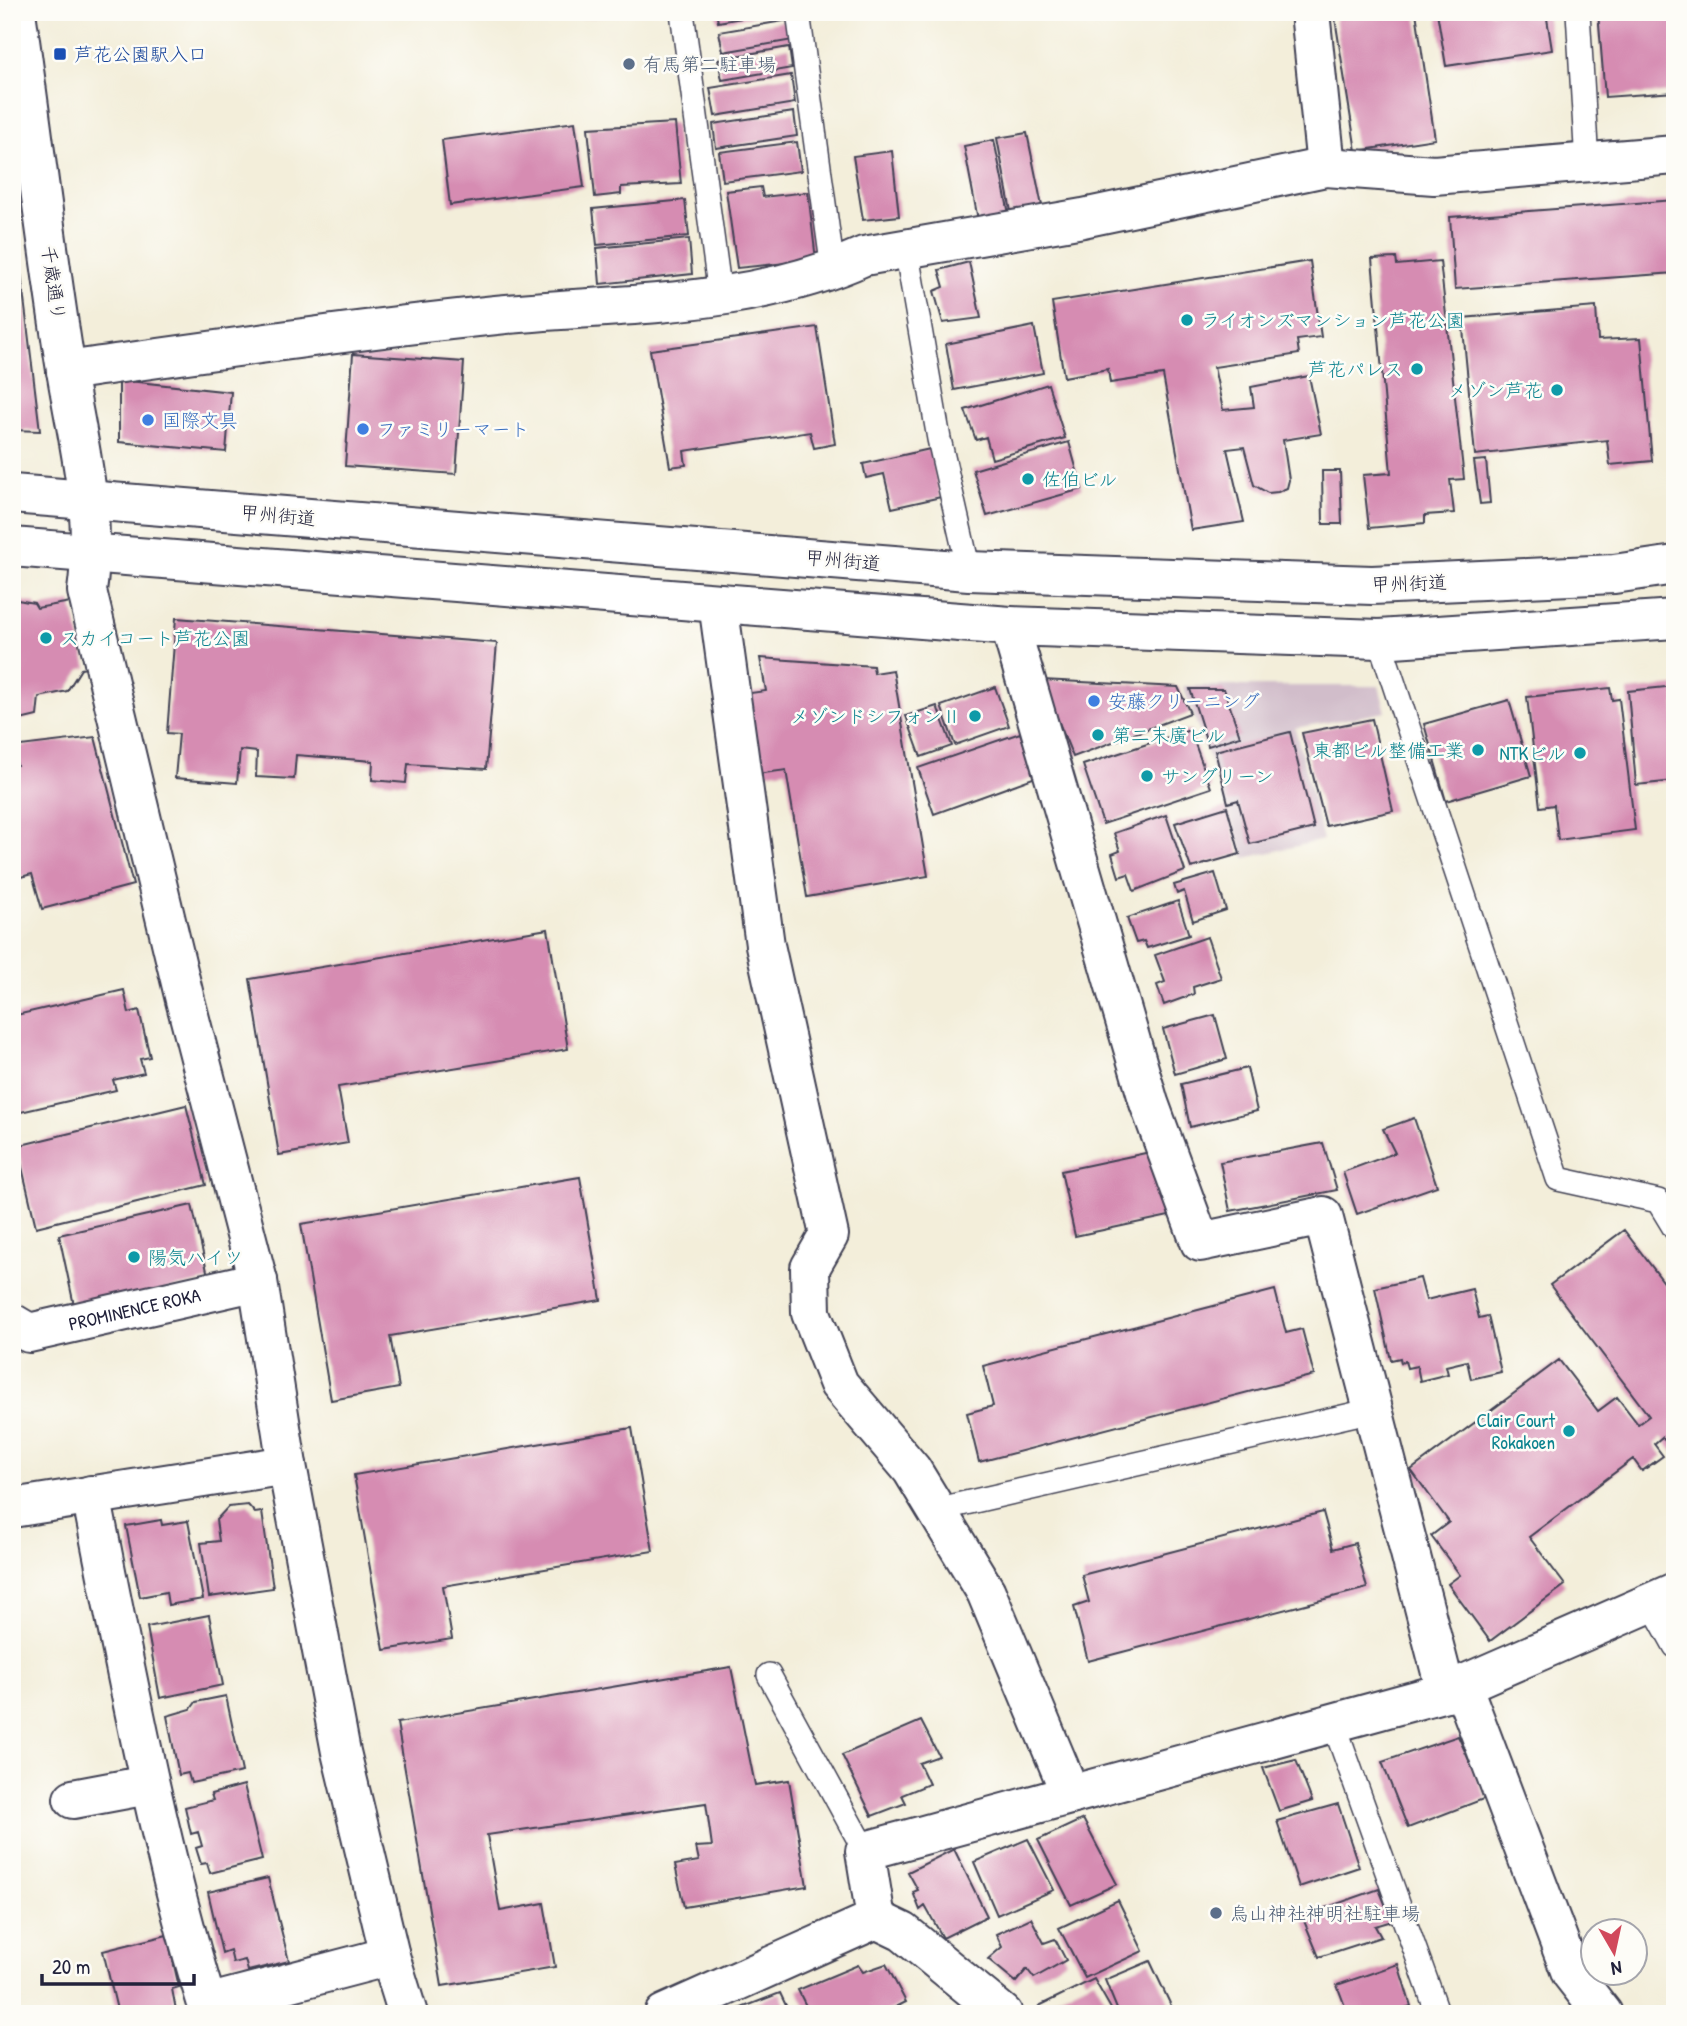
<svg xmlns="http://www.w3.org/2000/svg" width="1687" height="2026" viewBox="0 0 1687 2026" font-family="'Patrick Hand','Klee One',sans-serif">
	<rect width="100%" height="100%" fill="#fdfcf7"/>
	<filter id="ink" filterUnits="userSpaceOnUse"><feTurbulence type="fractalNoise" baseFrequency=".0143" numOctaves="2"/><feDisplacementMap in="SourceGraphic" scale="14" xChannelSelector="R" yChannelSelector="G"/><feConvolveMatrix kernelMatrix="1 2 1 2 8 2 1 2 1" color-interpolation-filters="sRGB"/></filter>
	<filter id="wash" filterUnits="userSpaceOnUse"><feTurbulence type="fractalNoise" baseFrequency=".00686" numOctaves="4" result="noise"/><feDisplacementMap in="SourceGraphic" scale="28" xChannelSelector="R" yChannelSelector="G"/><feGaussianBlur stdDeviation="1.57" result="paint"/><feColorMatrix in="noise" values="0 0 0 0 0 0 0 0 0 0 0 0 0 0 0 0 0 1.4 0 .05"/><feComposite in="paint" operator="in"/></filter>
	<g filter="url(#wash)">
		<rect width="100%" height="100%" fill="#f3eeda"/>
		<path fill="#d1bdca" d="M1183 686H1379L1386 712 1295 728 1323 840 1245 858Z"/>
		<g id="blocks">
			<path fill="#d68cb2" d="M576 12H626V14L576 19Z
				M716 12H764L765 14 718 22Z
				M1334 12H1416L1435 139 1356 151Z
				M1437 12H1546L1552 50 1446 66Z
				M1598 12H1675V92L1605 97Z
				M789 20 793 40 723 52 719 32Z
				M789 47 792 68 722 80 718 59Z
				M791 75 795 103 715 116 710 88Z
				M794 112 797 136 716 148 713 124Z
				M575 122 584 187 450 205 442 140Z
				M675 123 681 184 621 187V194L595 197 588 128Z
				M1027 133 1043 211 1012 217 997 138Z
				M994 140 1010 219 979 225 964 146Z
				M797 142 801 171 723 181 719 152Z
				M892 151 899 216 863 220 853 156Z
				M761 187 763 197 808 192 816 260 737 268 726 191Z
				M685 200 689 236 597 245 593 209Z
				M1675 200V273L1455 289 1450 217Z
				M689 239 692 274 600 284 597 248Z
				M1396 258 1397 265 1440 261 1464 479 1450 480 1454 513 1425 515V523L1369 528 1363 475 1391 473 1372 259Z
				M1310 261 1321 337 1297 340 1299 354 1214 367 1223 410 1254 407 1251 387 1309 376 1321 434 1283 440 1289 480 1287 488 1278 492 1268 493 1254 485 1244 447 1227 449 1244 522 1191 530 1163 375 1110 383 1108 369 1064 377 1052 302Z
				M969 262 981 318 943 323 934 291 944 287 939 270Z
				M21 274 40 431 12 430V275Z
				M1596 307 1598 340 1641 338 1652 461 1610 465 1607 440 1475 455 1462 318Z
				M1034 326 1043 373 954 390 946 344Z
				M817 327 835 444 814 448 810 432 684 451 686 465 670 467 650 350Z
				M353 354 464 362 456 474 345 466Z
				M119 380 231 392 226 452 119 442Z
				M1048 384 1065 438 992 459 986 437 976 440 965 410Z
				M1069 442 1082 489 987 516 973 470Z
				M930 449 941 497 892 508 884 474 866 478 863 464Z
				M1486 460 1490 503 1480 504 1474 461Z
				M1322 471H1340L1342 524H1323Z
				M12 599 34 603 37 608 71 602 87 668 81 669 67 691 39 697 37 716 12 722Z
				M176 618 497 643 486 769 408 764 406 783 372 780 373 761 296 755 294 779 256 777 257 752 240 750 237 783 175 778 179 734 167 733Z
				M760 658 873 666 874 673 893 670 928 876 807 897 786 770 757 774 743 694 766 691Z
				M1042 680 1178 687 1190 713 1073 757Z
				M1675 686V781L1636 785 1628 691Z
				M995 687 1009 726 955 745 941 706Z
				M1610 688 1612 700 1619 699 1635 830 1558 840 1554 805 1540 807 1527 697Z
				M1190 689H1224L1240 736 1208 746Z
				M1509 700 1531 776 1446 801 1424 724Z
				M937 706 952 746 921 757 906 716Z
				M1372 719 1393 811 1326 826 1302 733Z
				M1190 730 1211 788 1103 824 1083 765Z
				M1290 732 1314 828 1250 844 1238 800 1228 803 1215 751Z
				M1020 733 1036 777 934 814 918 768Z
				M95 737 133 885 42 909 32 874 13 879 18 898 12 899V766L17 765 12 747Z
				M1227 807 1240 854 1191 868 1175 823Z
				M1166 815 1185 871 1134 891 1128 874 1119 877 1112 854 1120 851 1114 833Z
				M1215 873 1226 910 1193 921 1184 891 1177 894 1174 885Z
				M1178 901 1189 935 1147 948 1144 941 1136 943 1127 918Z
				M548 929 568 1049 338 1087 348 1143 279 1155 250 979Z
				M1207 937 1221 978 1193 987 1194 994 1164 1005 1157 985 1165 982 1155 955Z
				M124 990 129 1013 139 1010 150 1057 140 1059 144 1073 113 1080 116 1090 12 1114V1016Z
				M1215 1015 1227 1059 1175 1074 1163 1029Z
				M1247 1068 1257 1111 1190 1127 1181 1084Z
				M186 1105 206 1185 36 1227 17 1146Z
				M1414 1118 1437 1186 1357 1214 1343 1172 1395 1153 1383 1129Z
				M1323 1143 1337 1190 1230 1211 1220 1162Z
				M1155 1151 1169 1216 1075 1236 1061 1171Z
				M580 1177 601 1300 390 1336 399 1388 331 1400 301 1224Z
				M192 1205 209 1280 75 1310 59 1235Z
				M1624 1230 1675 1297V1454L1662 1437 1654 1444 1663 1456 1642 1471 1633 1459 1529 1537 1565 1585 1490 1641 1448 1584 1460 1575 1431 1536 1449 1522 1411 1470 1559 1360 1598 1411 1617 1397 1638 1424 1649 1416 1550 1285Z
				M1420 1278 1426 1300 1472 1289 1479 1318 1488 1316 1501 1372 1471 1379 1467 1361 1446 1366 1448 1374 1420 1381 1417 1366 1407 1368 1405 1361 1401 1363 1400 1358 1391 1360 1375 1288Z
				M1275 1290 1286 1333 1302 1329 1314 1375 979 1462 967 1413 993 1406 983 1366Z
				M632 1428 653 1551 443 1586 452 1639 384 1650 354 1475Z
				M248 1505 255 1513 262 1512 273 1588 209 1597 201 1543 219 1541 216 1520 228 1507Z
				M1323 1512 1333 1549 1355 1543 1367 1588 1088 1661 1074 1607 1089 1602 1082 1575Z
				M161 1520 162 1525 188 1521 203 1599 168 1605 166 1592 140 1597 126 1526Z
				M209 1615 223 1685 160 1698 147 1627Z
				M731 1667 755 1785 789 1780 807 1886 684 1907 675 1865 699 1861 696 1847 712 1846 706 1803 487 1835 500 1911 544 1903 555 1967 442 1986 397 1723Z
				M226 1696 242 1772 191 1783 188 1773 179 1775 167 1716 191 1709 196 1702Z
				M921 1721 939 1756 919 1763 929 1784 902 1795 906 1803 872 1816 842 1755Z
				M1458 1736 1486 1798 1408 1828 1382 1762Z
				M1296 1760 1312 1801 1279 1811 1263 1768Z
				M244 1785 262 1860 210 1873 207 1863 201 1864 196 1848 202 1846 198 1832 191 1834 185 1807 213 1800 211 1794Z
				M1338 1804 1359 1867 1299 1887 1277 1821Z
				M1083 1819 1117 1884 1071 1905 1038 1840Z
				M1028 1839 1054 1890 997 1915 974 1862Z
				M954 1849 987 1916 943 1938 925 1906 920 1910 913 1892 918 1890 908 1872Z
				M268 1878 289 1961 248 1971 245 1960 233 1963 230 1950 222 1953 208 1892Z
				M1379 1889 1392 1921 1375 1926 1381 1937 1319 1957 1302 1916Z
				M1118 1900 1143 1951 1085 1978 1059 1928Z
				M1031 1918 1044 1943 1055 1939 1066 1960 1034 1978 1027 1969 1016 1982 988 1959 1002 1947 996 1934Z
				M167 1935 179 1987 172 1989 176 2010 162 2014H118L103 1951Z
				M1150 1961 1175 2014H1119L1105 1980Z
				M886 1964 906 2002 882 2014H810L798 1990 858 1965 863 1972Z
				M1398 1964 1411 2006 1388 2014H1348L1337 1985Z
				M1094 1979 1114 2014H1044L1039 2006Z
				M780 1993 790 2014H726Z"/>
		</g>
	</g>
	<g filter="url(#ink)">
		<use href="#blocks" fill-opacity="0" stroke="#414153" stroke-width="2"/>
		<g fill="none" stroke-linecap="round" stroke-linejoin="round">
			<g stroke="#414153" stroke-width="26">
				<path id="lane" d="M682 12 720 295
					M798 12 833 270
					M1578 12 1587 164
					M906 248 939 439 969 571
					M1379 639 1558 1179 1658 1201 1675 1229
					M935 1510 1373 1410
					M1651 1603 1675 1646
					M769 1675 865 1851
					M1334 1724 1438 2014"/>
			</g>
			<g stroke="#414153" stroke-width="42">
				<g id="street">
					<path d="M16 12C33 131 47 251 66 370 78 444 98 515 87 591L185 1000 258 1281 287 1465 341 1752 390 1956 408 2014"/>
					<path d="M1310 12 1326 167"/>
					<path d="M66 371C209 351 352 330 496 315 618 303 751 308 864 256L1083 218 1326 167 1434 175 1675 155"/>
					<path d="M718 603 765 945 829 1235 810 1268 811 1313 839 1384 912 1470 986 1592 1071 1795"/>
					<path d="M1010 626 1149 1103 1200 1242 1323 1216 1446 1692"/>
					<path id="s1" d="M12 1323 29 1333 258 1281"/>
					<path d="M91 1495C125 1666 156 1837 207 2004L390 1956"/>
					<path d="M12 1508 287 1465"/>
					<path d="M1462 1685 1571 1973 1603 2014"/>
					<path d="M73 1799 148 1785"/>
					<path d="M876 1919 865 1851 1446 1692 1675 1592"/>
					<path d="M664 2014 876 1919 903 1932 1003 2014"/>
				</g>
			</g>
			<g stroke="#414153" stroke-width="42">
				<path id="highway" d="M12 494 969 571 1372 585 1614 574 1675 565
					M12 547 1010 626 1379 639 1675 619"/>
			</g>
			<use href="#lane" stroke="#fff" stroke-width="23"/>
			<use href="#street" stroke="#fff" stroke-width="38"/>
			<use href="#highway" stroke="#fff" stroke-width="38"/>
		</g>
	</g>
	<rect fill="#1a4fb4" stroke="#fdfcf7" stroke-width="2.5" x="53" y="47" width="14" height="14" rx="3.5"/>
	<g fill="#5c6f8a" stroke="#fdfcf7" stroke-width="2.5">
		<circle cx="629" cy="64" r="7"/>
		<circle cx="1216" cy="1913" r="7"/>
	</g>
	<g fill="#0f9aa8" stroke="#fdfcf7" stroke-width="2.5">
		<circle cx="1187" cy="320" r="7"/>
		<circle cx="1417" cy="369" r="7"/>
		<circle cx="1557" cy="390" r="7"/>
		<circle cx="1028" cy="479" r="7"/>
		<circle cx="46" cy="638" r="7"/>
		<circle cx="975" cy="716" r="7"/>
		<circle cx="1098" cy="735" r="7"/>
		<circle cx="1478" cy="750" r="7"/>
		<circle cx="1580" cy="753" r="7"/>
		<circle cx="1147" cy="776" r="7"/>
		<circle cx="134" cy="1257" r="7"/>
		<circle cx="1569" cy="1431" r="7"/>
	</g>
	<g fill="#3f7fe0" stroke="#fdfcf7" stroke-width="2.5">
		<circle cx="148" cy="420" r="7"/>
		<circle cx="363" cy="429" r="7"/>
		<circle cx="1094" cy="701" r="7"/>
	</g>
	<g text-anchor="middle" stroke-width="5" stroke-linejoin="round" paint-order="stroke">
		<g font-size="19" fill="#164399" stroke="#fdfcf7" text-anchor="start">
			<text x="74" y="61">芦花公園駅入口</text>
		</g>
		<g font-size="19" fill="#4e5e75" stroke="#fdfcf7" text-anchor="start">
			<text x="643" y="71">有馬第二駐車場</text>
			<text x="1230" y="1920">烏山神社神明社駐車場</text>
		</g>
		<g font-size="19" fill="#22223b" stroke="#fdfcf7">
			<text transform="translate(54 283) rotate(82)" y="7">千歳通り</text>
			<text transform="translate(278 515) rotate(5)" y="7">甲州街道</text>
			<text transform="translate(843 560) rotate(5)" y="7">甲州街道</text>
			<text transform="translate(1409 583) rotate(-2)" y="7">甲州街道</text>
			<text dy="7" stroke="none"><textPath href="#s1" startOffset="128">PROMINENCE ROKA</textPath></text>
		</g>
		<g font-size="19" fill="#0d838f" stroke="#fdfcf7" text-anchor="start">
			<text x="1201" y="327">ライオンズマンション芦花公園</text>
			<text x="1403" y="376" text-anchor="end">芦花パレス</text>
			<text x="1543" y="397" text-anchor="end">メゾン芦花</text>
			<text x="1042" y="486">佐伯ビル</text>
			<text x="60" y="645">スカイコート芦花公園</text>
			<text x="961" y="723" text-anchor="end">メゾンドシフォンⅡ</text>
			<text x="1112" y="742">第二末廣ビル</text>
			<text x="1464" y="757" text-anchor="end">東都ビル整備工業</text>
			<text x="1566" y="760" text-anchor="end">NTKビル</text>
			<text x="1161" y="783">サングリーン</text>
			<text x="148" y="1264">陽気ハイツ</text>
			<text x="1555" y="1427" text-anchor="end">Clair Court<tspan x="1555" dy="22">Rokakoen</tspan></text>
		</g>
		<g font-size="19" fill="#366cbe" stroke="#fdfcf7" text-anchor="start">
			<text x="162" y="427">国際文具</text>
			<text x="377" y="436">ファミリーマート</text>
			<text x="1108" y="708">安藤クリーニング</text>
		</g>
	</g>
	<rect width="1687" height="2026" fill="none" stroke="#fdfcf7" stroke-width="42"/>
	<g transform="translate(1614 1952) rotate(171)"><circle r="33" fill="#fdfcf7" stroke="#a5a5ac" stroke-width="2"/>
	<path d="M0-5L12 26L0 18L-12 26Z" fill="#d1495b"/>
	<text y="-10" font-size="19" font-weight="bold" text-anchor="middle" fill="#22223b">N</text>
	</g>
	<path d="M42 1974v10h152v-10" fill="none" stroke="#22223b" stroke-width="3.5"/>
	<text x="52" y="1974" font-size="21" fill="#22223b" stroke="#fdfcf7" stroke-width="5" paint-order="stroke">20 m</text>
</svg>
